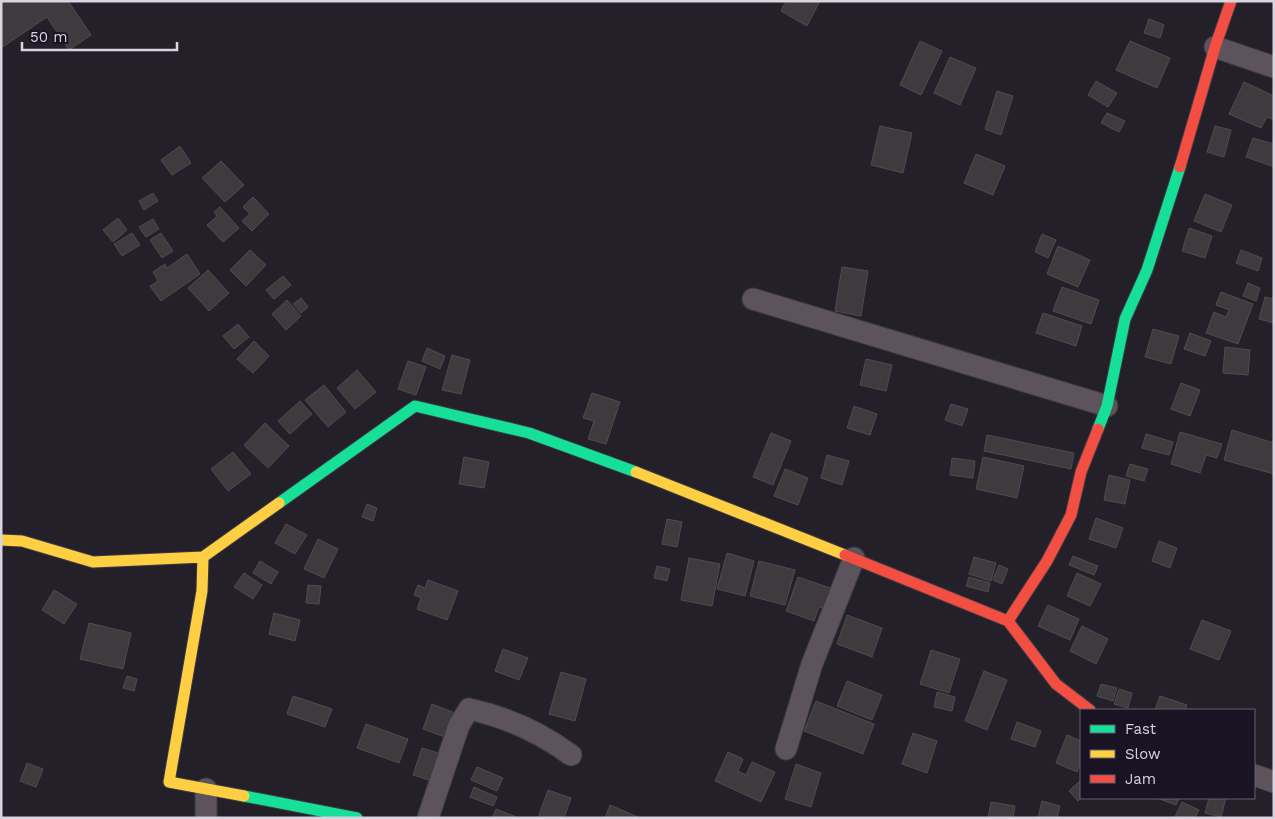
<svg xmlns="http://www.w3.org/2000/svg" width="1275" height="819" viewBox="0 0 1275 819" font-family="'Work Sans',sans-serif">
	<rect width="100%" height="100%" fill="#232029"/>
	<path fill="#3f3a3e" stroke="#514b4e" d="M1 1H68L91 35 69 50 47 17 1 48Z
		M786 1H820L807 26 781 11Z
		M1149 19 1164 25 1160 38 1144 33Z
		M920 41 942 51 921 95 900 85Z
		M1130 41 1170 58 1157 88 1116 70Z
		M950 57 976 68 960 105 934 93Z
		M1096 81 1117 93 1108 107 1088 95Z
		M1244 82 1274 96V120L1267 117 1261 128 1229 114Z
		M997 91 1013 96 1001 135 985 129Z
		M1107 113 1125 121 1119 132 1101 123Z
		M880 126 912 133 903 173 871 165Z
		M1215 126 1231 130 1224 157 1207 152Z
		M1253 138 1274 144V167L1246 157Z
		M180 146 191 163 172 175 161 160Z
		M976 154 1005 166 993 195 964 183Z
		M221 161 244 185 225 202 202 178Z
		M153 193 158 201 144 210 139 201Z
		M1205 194 1232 205 1221 232 1194 221Z
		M253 197 269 214 252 231 242 221 250 214 243 207Z
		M220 207 239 228 223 242 207 225 217 216 214 212Z
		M118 218 127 230 113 242 103 230Z
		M153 219 159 229 146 237 139 227Z
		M1189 228 1212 236 1205 258 1182 251Z
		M132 233 140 245 122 256 114 244Z
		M161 233 173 251 162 258 150 240Z
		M1042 234 1056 240 1048 258 1035 252Z
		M1058 246 1090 260 1078 287 1047 274Z
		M250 250 266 265 246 286 230 270Z
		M1241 250 1262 258 1258 271 1236 263Z
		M187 254 200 274 161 301 150 286 158 281 153 272 165 264 167 268Z
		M842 267 868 271 861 316 835 311Z
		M208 270 229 293 209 311 188 288Z
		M283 276 291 285 274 299 266 290Z
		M1248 283 1260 288 1256 301 1243 296Z
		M1062 287 1099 300 1091 324 1053 311Z
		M1221 292 1253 304 1238 344 1206 333 1214 312 1226 317 1229 310 1216 305Z
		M1265 297 1274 299V323L1259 319Z
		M301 298 308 307 301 313 293 304Z
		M287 300 301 316 286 330 272 314Z
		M1043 313 1082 326 1076 346 1036 333Z
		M238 324 249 337 234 349 223 336Z
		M1153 329 1179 336 1171 364 1145 357Z
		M1190 333 1211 341 1205 356 1184 349Z
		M254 341 269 356 253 373 237 359Z
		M1225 347 1250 350 1248 375 1223 373Z
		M427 348 445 356 440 369 422 361Z
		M452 355 470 360 461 394 442 390Z
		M866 359 892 365 886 391 860 385Z
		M408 361 426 367 416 395 398 389Z
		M357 370 376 392 355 409 337 388Z
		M1181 383 1200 390 1190 416 1171 409Z
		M324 385 346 412 328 427 305 400Z
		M592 393 620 402 606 444 588 439 594 421 583 418Z
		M300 401 312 414 290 434 278 421Z
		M951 404 968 409 962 426 945 420Z
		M854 406 877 414 870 435 847 428Z
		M265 423 289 446 268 468 244 445Z
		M1232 430 1274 443V474L1224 460Z
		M1180 432 1222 444 1217 458 1206 455 1200 473 1171 464Z
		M771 433 791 441 773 485 753 477Z
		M1146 434 1173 442 1169 455 1142 448Z
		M987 435 1074 453 1071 469 984 451Z
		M233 452 251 474 228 491 211 469Z
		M827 455 849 461 842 485 821 478Z
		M464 457 489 462 484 488 459 484Z
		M983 457 1024 466 1017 498 976 489Z
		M952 458 975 461 973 478 950 475Z
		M1130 464 1148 469 1144 481 1126 476Z
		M785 469 808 478 798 505 774 496Z
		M1109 475 1130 480 1125 504 1104 500Z
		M367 504 377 508 373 521 362 517Z
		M1096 518 1123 528 1116 548 1089 539Z
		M667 519 682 522 677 547 662 544Z
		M286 524 307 535 295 554 275 543Z
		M318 539 338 549 324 578 304 569Z
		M1159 541 1177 548 1170 568 1152 561Z
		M727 553 754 561 745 596 717 589Z
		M1073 556 1098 566 1094 575 1069 565Z
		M974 557 996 563 991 581 969 574Z
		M689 558 720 564 712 606 681 600Z
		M260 561 278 572 271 584 253 573Z
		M759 561 795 570 785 605 750 596Z
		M999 565 1008 569 1002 584 993 580Z
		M657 566 670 569 667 581 654 578Z
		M244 573 262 585 253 599 234 587Z
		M1077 573 1101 584 1090 606 1067 596Z
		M798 577 833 589 826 609 819 607 814 621 786 611Z
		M969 577 990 583 988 592 966 586Z
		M428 580 458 591 447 620 417 609 421 598 414 595 418 585 425 588Z
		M308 585 321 586 319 604 306 603Z
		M54 590 77 604 64 624 42 610Z
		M1048 605 1079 619 1070 640 1038 626Z
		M274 613 300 620 295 641 269 634Z
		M847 615 882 628 872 657 837 644Z
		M1202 620 1231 631 1219 660 1190 649Z
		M89 623 131 633 123 669 80 659Z
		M1082 626 1108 639 1096 664 1070 651Z
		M503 649 528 658 519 680 495 671Z
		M931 650 960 659 949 693 920 684Z
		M984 671 1007 680 987 730 965 721Z
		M561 672 586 679 575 721 549 714Z
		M127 676 137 679 134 691 123 688Z
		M847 681 882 695 872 720 837 706Z
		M1101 684 1117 688 1113 701 1097 696Z
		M1119 689 1132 693 1128 708 1114 704Z
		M937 692 955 697 952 711 934 707Z
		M293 696 332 709 325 727 287 714Z
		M1160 696 1187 705 1185 710H1155Z
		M816 701 874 724 863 754 804 731Z
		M432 704 460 715 450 739 423 729Z
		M1017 722 1041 731 1035 747 1011 739Z
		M366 724 408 739 399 763 357 748Z
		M913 733 937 741 927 773 902 764Z
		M1067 735 1081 741V760L1077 772 1056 763Z
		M422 748 441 754 432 781 413 775Z
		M728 752 743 759 738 771 746 775 752 762 775 772 761 802 715 781Z
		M27 763 43 769 36 787 20 781Z
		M796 764 821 773 811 807 785 799Z
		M477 767 503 778 497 791 471 780Z
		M1081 780V798L1078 801 1069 791Z
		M474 787 497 797 493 806 470 797Z
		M548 790 571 798 564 818H538Z
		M1157 798H1179L1176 805Z
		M1209 798H1226L1221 817 1205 813Z
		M1042 801 1060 806 1057 818H1038Z
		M991 802 1015 806 1013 818H988Z
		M1182 802 1199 810 1195 818 1175 817Z
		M610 805 638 817V818H605Z
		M496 809 519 818H492Z"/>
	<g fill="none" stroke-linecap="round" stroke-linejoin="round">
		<g stroke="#3d3a42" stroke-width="23">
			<path id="street" d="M1215 47 1274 67
				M753 299 1107 406
				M786 749 812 664 854 558
				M1254 775 1274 782
				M206 789V818
				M428 818 459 725 469 709C506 717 541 733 571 755"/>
		</g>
		<g stroke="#3d3a42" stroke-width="13">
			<path id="fast" d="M1098 429 1107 406 1125 319 1147 270 1180 167
				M279 503 415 406 529 433 636 472
				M244 796 357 818"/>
		</g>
		<g stroke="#3d3a42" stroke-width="13">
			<path id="slow" d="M636 472 845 555
				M1 540 22 541 93 562 203 557 279 503
				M203 557 202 591 169 782 244 796"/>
		</g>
		<g stroke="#3d3a42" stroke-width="13">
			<path id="jam" d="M1180 167 1215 47 1231 1
				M845 555 1008 621
				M1090 710 1056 684 1008 621 1047 561 1071 515 1081 472 1098 429"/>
		</g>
		<use href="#street" stroke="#5c535c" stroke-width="21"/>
		<use href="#fast" stroke="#16e098" stroke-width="11"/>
		<use href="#slow" stroke="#ffcf43" stroke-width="11"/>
		<use href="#jam" stroke="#f24e42" stroke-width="11"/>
	</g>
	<rect width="1275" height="819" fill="none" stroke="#d8d4e0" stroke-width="5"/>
	<rect x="1080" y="709" width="175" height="90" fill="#191323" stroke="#65606f"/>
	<rect x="1090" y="725" width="25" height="8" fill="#16e098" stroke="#65606f"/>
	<text x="1125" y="734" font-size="15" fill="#d8d4e0">Fast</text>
	<rect x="1090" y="750" width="25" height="8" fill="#ffcf43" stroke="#65606f"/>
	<text x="1125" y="759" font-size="15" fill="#d8d4e0">Slow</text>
	<rect x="1090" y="775" width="25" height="8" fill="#f24e42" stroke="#65606f"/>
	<text x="1125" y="784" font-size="15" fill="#d8d4e0">Jam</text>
	<path d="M22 42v8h155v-8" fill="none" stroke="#d8d4e0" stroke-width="2.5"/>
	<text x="30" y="42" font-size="15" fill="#d8d4e0" stroke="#191323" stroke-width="4" paint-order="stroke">50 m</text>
</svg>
